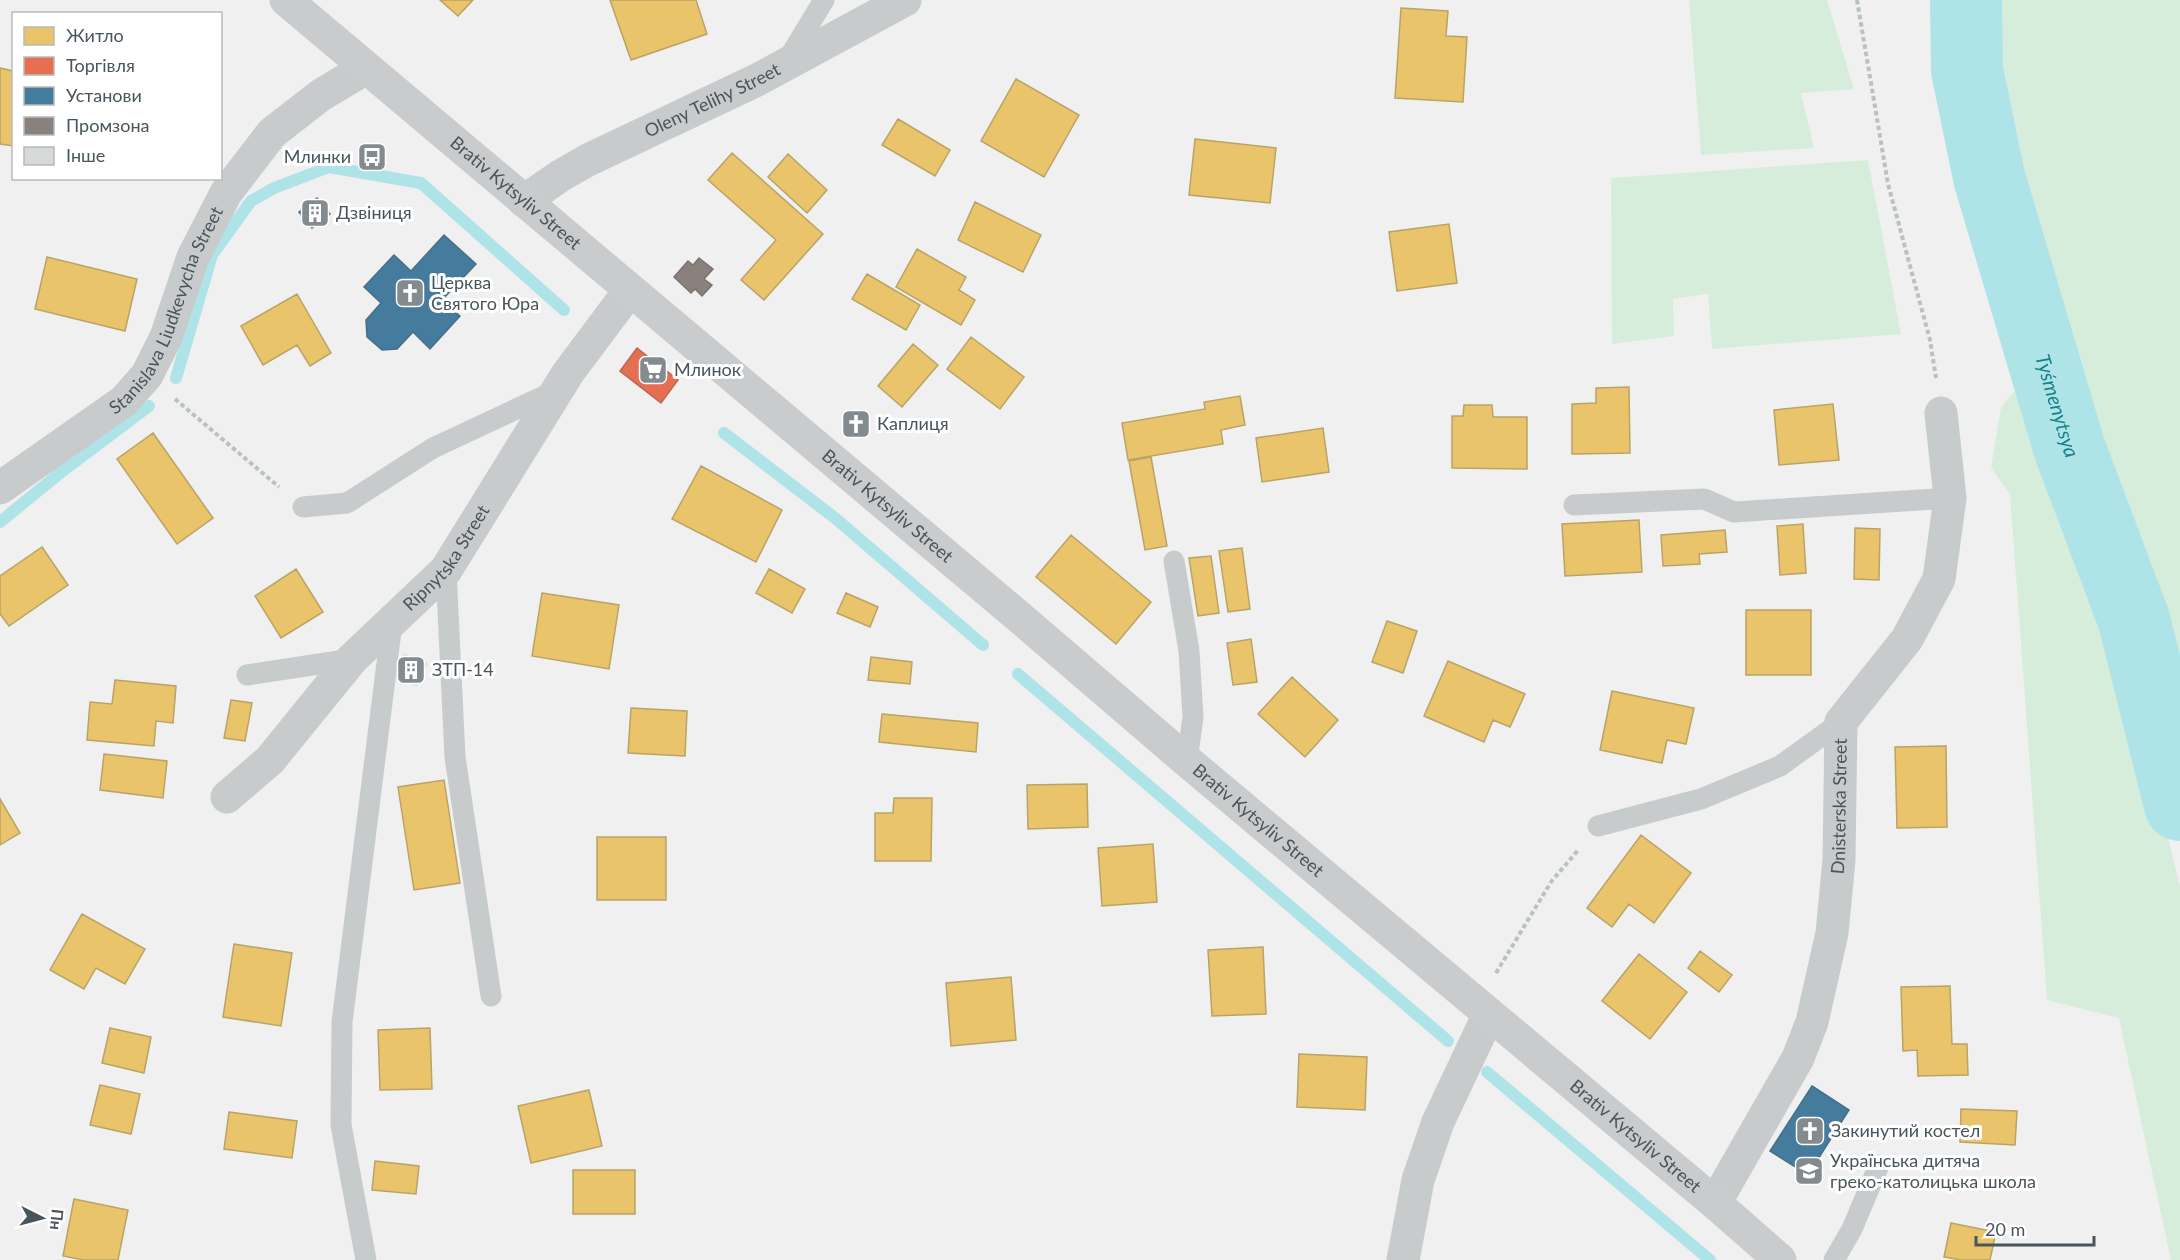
<svg xmlns="http://www.w3.org/2000/svg" width="2180" height="1260" viewBox="0 0 2180 1260" font-family="Lato,sans-serif">
	<rect width="100%" height="100%" fill="#f1f0f0"/>
	<path fill="#d7eddc" d="M1689 0H1827L1854 89 1801 93 1814 148 1701 155Z
		M1990 0H2180V745L2146 611 2013 162 1991 64Z
		M1868 160 1901 334 1712 349 1708 294 1673 299 1674 336 1612 344 1611 178Z
		M2029 373 2115 623 2180 887V1260H2171L2119 1018 2047 1000 2010 494 1991 468 2001 407Z"/>
	<path fill="#e9c46a" stroke="#b9a366" stroke-width="1.5" d="M440 0H473L458 16Z
		M610 0H696L707 34 631 60Z
		M1401 8 1448 11 1446 36 1467 37 1463 102 1395 98Z
		M0 68 14 71V146L0 144Z
		M1016 79 1079 115 1044 177 981 141Z
		M898 119 950 150 935 176 882 145Z
		M1195 139 1276 148 1270 203 1189 195Z
		M732 153 823 234 764 300 741 280 776 240 708 180Z
		M788 154 827 190 807 213 768 177Z
		M975 202 1041 235 1023 272 958 240Z
		M1449 224 1457 283 1397 291 1389 232Z
		M917 249 966 277 959 290 975 300 961 325 896 287Z
		M47 257 137 279 125 331 35 309Z
		M867 274 920 305 906 330 852 299Z
		M297 294 331 353 310 366 297 345 263 365 241 326Z
		M971 337 1024 377 1000 409 947 369Z
		M913 344 938 365 902 407 878 386Z
		M1629 387 1630 453 1572 454V404L1596 403V388Z
		M1240 396 1245 425 1221 430 1223 444 1128 460 1122 423 1205 409 1204 402Z
		M1833 404 1839 460 1779 465 1774 410Z
		M1464 405H1492L1493 417H1527V469L1452 468V416H1463Z
		M1323 428 1329 472 1262 482 1256 438Z
		M153 433 213 518 177 544 117 459Z
		M1151 457 1167 546 1145 550 1129 461Z
		M701 466 782 510 756 562 672 519Z
		M1639 520 1642 572 1565 576 1562 524Z
		M1803 524 1806 573 1780 575 1777 526Z
		M1855 528 1880 529 1879 580 1854 579Z
		M1725 530 1727 552 1699 554 1700 564 1663 566 1661 535Z
		M1071 535 1151 602 1116 644 1036 577Z
		M42 547 68 585 9 626 0 614V576Z
		M1242 548 1250 609 1228 612 1219 551Z
		M1211 556 1219 613 1198 616 1189 558Z
		M296 569 323 612 281 638 255 596Z
		M769 569 805 589 792 613 756 593Z
		M542 593 619 605 609 669 532 656Z
		M846 593 878 607 870 627 837 613Z
		M1746 610H1811V675H1746Z
		M1387 621 1417 631 1403 673 1372 662Z
		M1251 639 1257 682 1233 685 1227 643Z
		M871 657 912 662 910 684 868 680Z
		M1448 661 1525 694 1510 727 1493 720 1484 742 1424 716Z
		M1292 677 1338 720 1305 757 1258 714Z
		M115 680 176 686 173 723 156 721 154 746 87 740 90 702 112 704Z
		M1612 691 1694 708 1686 744 1667 740 1662 763 1600 750Z
		M231 700 252 703 245 741 224 738Z
		M631 708 687 711 685 756 628 753Z
		M882 714 978 723 976 752 879 742Z
		M1946 746 1947 827 1897 828 1895 747Z
		M104 754 167 761 163 798 100 790Z
		M444 780 460 883 414 890 398 787Z
		M1087 784 1088 827 1028 829 1027 785Z
		M894 798H932L931 861H875V813H893Z
		M0 799 20 833 0 845Z
		M1641 835 1691 873 1654 923 1629 904 1612 927 1587 908Z
		M597 837H666V900H597Z
		M1153 844 1157 902 1102 906 1098 848Z
		M82 914 145 949 125 984 96 968 84 989 50 970Z
		M234 944 292 953 281 1026 223 1017Z
		M1263 947 1266 1014 1212 1016 1208 950Z
		M1700 951 1732 975 1719 992 1688 968Z
		M1639 954 1687 992 1650 1039 1602 1001Z
		M1011 977 1016 1040 951 1046 946 983Z
		M1950 986 1952 1044H1967L1968 1075 1918 1076 1917 1050 1903 1051 1901 987Z
		M110 1028 151 1037 144 1073 102 1063Z
		M430 1028 432 1089 380 1090 378 1030Z
		M1299 1054 1367 1057 1365 1110 1297 1107Z
		M100 1085 140 1094 131 1134 90 1125Z
		M589 1090 602 1146 531 1163 518 1106Z
		M1961 1109 2017 1111 2015 1145 1960 1142Z
		M229 1112 297 1121 292 1158 224 1149Z
		M375 1161 419 1166 416 1194 372 1190Z
		M573 1170H635V1214H573Z
		M74 1199 128 1210 118 1260H83L63 1256Z
		M1951 1223 1996 1232 1990 1260H1961L1944 1257Z"/>
	<path fill="#e76f51" stroke="#b86754" stroke-width="1.5" d="M637 348 678 380 661 403 620 371Z"/>
	<path fill="#457b9d" stroke="#467089" stroke-width="1.5" d="M317 198 330 214 312 228 299 212Z
		M444 235 476 264 442 300 460 316 430 349 413 332 397 349 382 350 367 337 366 320 381 303 364 287 394 255 411 271Z
		M856 413 867 422 857 435 846 426Z
		M1812 1086 1849 1110 1808 1175 1770 1151Z"/>
	<path fill="#8a817c" stroke="#767472" stroke-width="1.5" d="M699 258 713 269 704 279 712 285 702 296 695 289 691 293 674 277 688 261 693 265Z"/>
	<g fill="none" stroke-linecap="round" stroke-linejoin="round">
		<path stroke="#aee3e8" stroke-width="12" d="M176 378 212 255 251 201 274 188 329 167 421 183 564 310
			M724 433 835 518 983 645
			M0 522 60 473 149 406
			M1018 674 1448 1041
			M1487 1072 1710 1260"/>
		<path stroke="#aee3e8" stroke-width="72" id="s1" d="M1966 0 1967 70 1989 177 2069 447 2134 620 2180 805"/>
	</g>
	<path fill="#d7d8d8" stroke="#e2e2e3" stroke-width="1.5" d="M404 654 427 664 417 686 395 676Z"/>
	<g fill="none" stroke-linecap="round" stroke-linejoin="round">
		<path stroke="#b8c2be" stroke-width="4" stroke-dasharray="4.5 3" stroke-linecap="butt" d="M1857 0 1888 184 1930 340 1936 378
			M175 399 279 487
			M1496 973 1551 882 1579 849"/>
		<path stroke="#c8cbcc" stroke-width="21" d="M787 61 824 0
			M1574 505 1704 499 1734 512 1950 498
			M303 507 347 503 433 448 555 391
			M1174 561 1189 651 1193 717 1187 761
			M446 570 455 757 491 996
			M247 675 352 659
			M1598 826 1701 799 1780 766 1841 722
			M366 1260 341 1125 342 1022 392 623
			M1834 1260 1852 1229 1879 1165"/>
		<g stroke="#c8cbcc" stroke-width="33">
			<path id="s2" d="M524 201 560 176 588 160 757 80 905 0"/>
			<path id="s3" d="M0 488 124 401 147 375 166 337 193 257 226 193 272 133 321 95 366 68"/>
			<path id="s4" d="M227 797 270 760 352 659 446 570 568 373 630 290"/>
			<path id="s5" d="M1715 1203 1798 1058 1812 1022 1832 933 1839 860 1841 722 1907 639 1939 579 1950 498 1941 413"/>
			<path d="M1403 1260 1418 1180 1438 1122 1489 1014"/>
		</g>
		<path stroke="#c9cbcd" stroke-width="33" id="s6" d="M286 0 1025 622 1187 761 1715 1203 1780 1260"/>
	</g>
	<defs>
		<g id="bus-square" transform="scale(1.5)"><rect x="-9" y="-9" width="18" height="18" rx="4" fill="#848b8f" stroke="#fff"/><path d="M-5-6H5V4H4V6H2V4H-2V6H-4V4H-5ZM-3.5-4V0h7V-4ZM-3.5 1.2v1.5H-2V1.2ZM2 1.2v1.5H3.5V1.2Z" fill="#fff"/></g>
		<g id="building-square" transform="scale(1.5)"><rect x="-9" y="-9" width="18" height="18" rx="4" fill="#848b8f" stroke="#fff"/><path d="M-4-6H4V6H1V3H-1V6H-4ZM-2.5-4.3h1.7v1.8h-1.7ZM.8-4.3h1.7v1.8H.8ZM-2.5-1h1.7V.8h-1.7ZM.8-1h1.7V.8H.8Z" fill="#fff"/></g>
		<g id="church-square" transform="scale(1.5)"><rect x="-9" y="-9" width="18" height="18" rx="4" fill="#848b8f" stroke="#fff"/><path d="M-1.2-6h2.4v3.5h3.3v2.4h-3.3V6h-2.4V-.1h-3.3v-2.4h3.3Z" fill="#fff"/></g>
		<g id="supermarket-square" transform="scale(1.5)"><rect x="-9" y="-9" width="18" height="18" rx="4" fill="#848b8f" stroke="#fff"/><path d="M-6-5.5h2.5l.6 2H6L4.5 2H-2.5L-4.4-4H-6ZM-1.5 3.2a1.3 1.3 0 1 0 .1 0ZM3 3.2a1.3 1.3 0 1 0 .1 0Z" fill="#fff"/></g>
		<g id="school-square" transform="scale(1.5)"><rect x="-9" y="-9" width="18" height="18" rx="4" fill="#848b8f" stroke="#fff"/><path d="M0-5L7-2L0 1L-7-2ZM-4 1L0 2.5L4 1V4Q0 6-4 4Z" fill="#fff"/></g>
	</defs>
	<g fill-rule="evenodd">
		<use href="#bus-square" x="372" y="157"/>
		<use href="#building-square" x="315" y="213"/>
		<use href="#church-square" x="410" y="293"/>
		<use href="#supermarket-square" x="653" y="370"/>
		<use href="#church-square" x="856" y="424"/>
		<use href="#building-square" x="411" y="670"/>
		<use href="#church-square" x="1810" y="1131"/>
		<use href="#school-square" x="1809" y="1171"/>
	</g>
	<g text-anchor="middle" stroke-width="6" stroke-linejoin="round" paint-order="stroke">
		<g font-size="18" fill="#49555b" stroke="#fff">
			<text dy="6" stroke="none"><textPath href="#s2" startOffset="214">Oleny Telihy Street</textPath></text>
			<text dy="6" stroke="none"><textPath href="#s6" startOffset="300">Brativ Kytsyliv Street</textPath></text>
			<text dy="6" stroke="none"><textPath href="#s3" startOffset="252">Stanislava Liudkevycha Street</textPath></text>
			<text dy="6" stroke="none"><textPath href="#s6" startOffset="786">Brativ Kytsyliv Street</textPath></text>
			<text dy="6" stroke="none"><textPath href="#s4" startOffset="326">Ripnytska Street</textPath></text>
			<text dy="6" stroke="none"><textPath href="#s5" startOffset="424">Dnisterska Street</textPath></text>
			<text dy="6" stroke="none"><textPath href="#s6" startOffset="1272">Brativ Kytsyliv Street</textPath></text>
			<text dy="6" stroke="none"><textPath href="#s6" startOffset="1764">Brativ Kytsyliv Street</textPath></text>
		</g>
		<g font-size="18" fill="#49555b" stroke="#fff" text-anchor="start">
			<text x="351" y="163" text-anchor="end">Млинки</text>
			<text x="336" y="219">Дзвіниця</text>
			<text x="431" y="289">Церква<tspan x="431" dy="21">Святого Юра</tspan></text>
			<text x="674" y="376">Млинок</text>
			<text x="877" y="430">Каплиця</text>
			<text x="432" y="676">ЗТП-14</text>
			<text x="1831" y="1137">Закинутий костел</text>
			<text x="1830" y="1167">Українська дитяча<tspan x="1830" dy="21">греко-католицька школа</tspan></text>
		</g>
		<g font-size="20" font-style="italic" fill="#188089" stroke="#fff">
			<text dy="7" stroke="none"><textPath href="#s1" startOffset="418">Tyśmenytsya</textPath></text>
		</g>
	</g>
	<rect x="12" y="12" width="210" height="168" fill="#ffffff" stroke="#b6bbbd" stroke-width="1.5"/>
	<rect x="24" y="27" width="30" height="18" fill="#e9c46a" stroke="#b6bbbd" stroke-width="1.5"/>
	<text x="66" y="42" font-size="18" fill="#49555b">Житло</text>
	<rect x="24" y="57" width="30" height="18" fill="#e76f51" stroke="#b6bbbd" stroke-width="1.5"/>
	<text x="66" y="72" font-size="18" fill="#49555b">Торгівля</text>
	<rect x="24" y="87" width="30" height="18" fill="#457b9d" stroke="#b6bbbd" stroke-width="1.5"/>
	<text x="66" y="102" font-size="18" fill="#49555b">Установи</text>
	<rect x="24" y="117" width="30" height="18" fill="#8a817c" stroke="#b6bbbd" stroke-width="1.5"/>
	<text x="66" y="132" font-size="18" fill="#49555b">Промзона</text>
	<rect x="24" y="147" width="30" height="18" fill="#d7d8d8" stroke="#b6bbbd" stroke-width="1.5"/>
	<text x="66" y="162" font-size="18" fill="#49555b">Інше</text>
	<g transform="translate(42 1218) rotate(96)" stroke="#ffffff" stroke-width="4.5" paint-order="stroke">
	<path d="M0-4.5L10 22L0 15L-10 22Z" fill="#49555b"/>
	<text y="-9" font-size="16" font-weight="bold" text-anchor="middle" fill="#49555b">Пн</text>
	</g>
	<path d="M1976 1236v9h118v-9" fill="none" stroke="#49555b" stroke-width="3"/>
	<text x="1985" y="1236" font-size="18" fill="#49555b" stroke="#ffffff" stroke-width="4.5" paint-order="stroke">20 m</text>
</svg>
